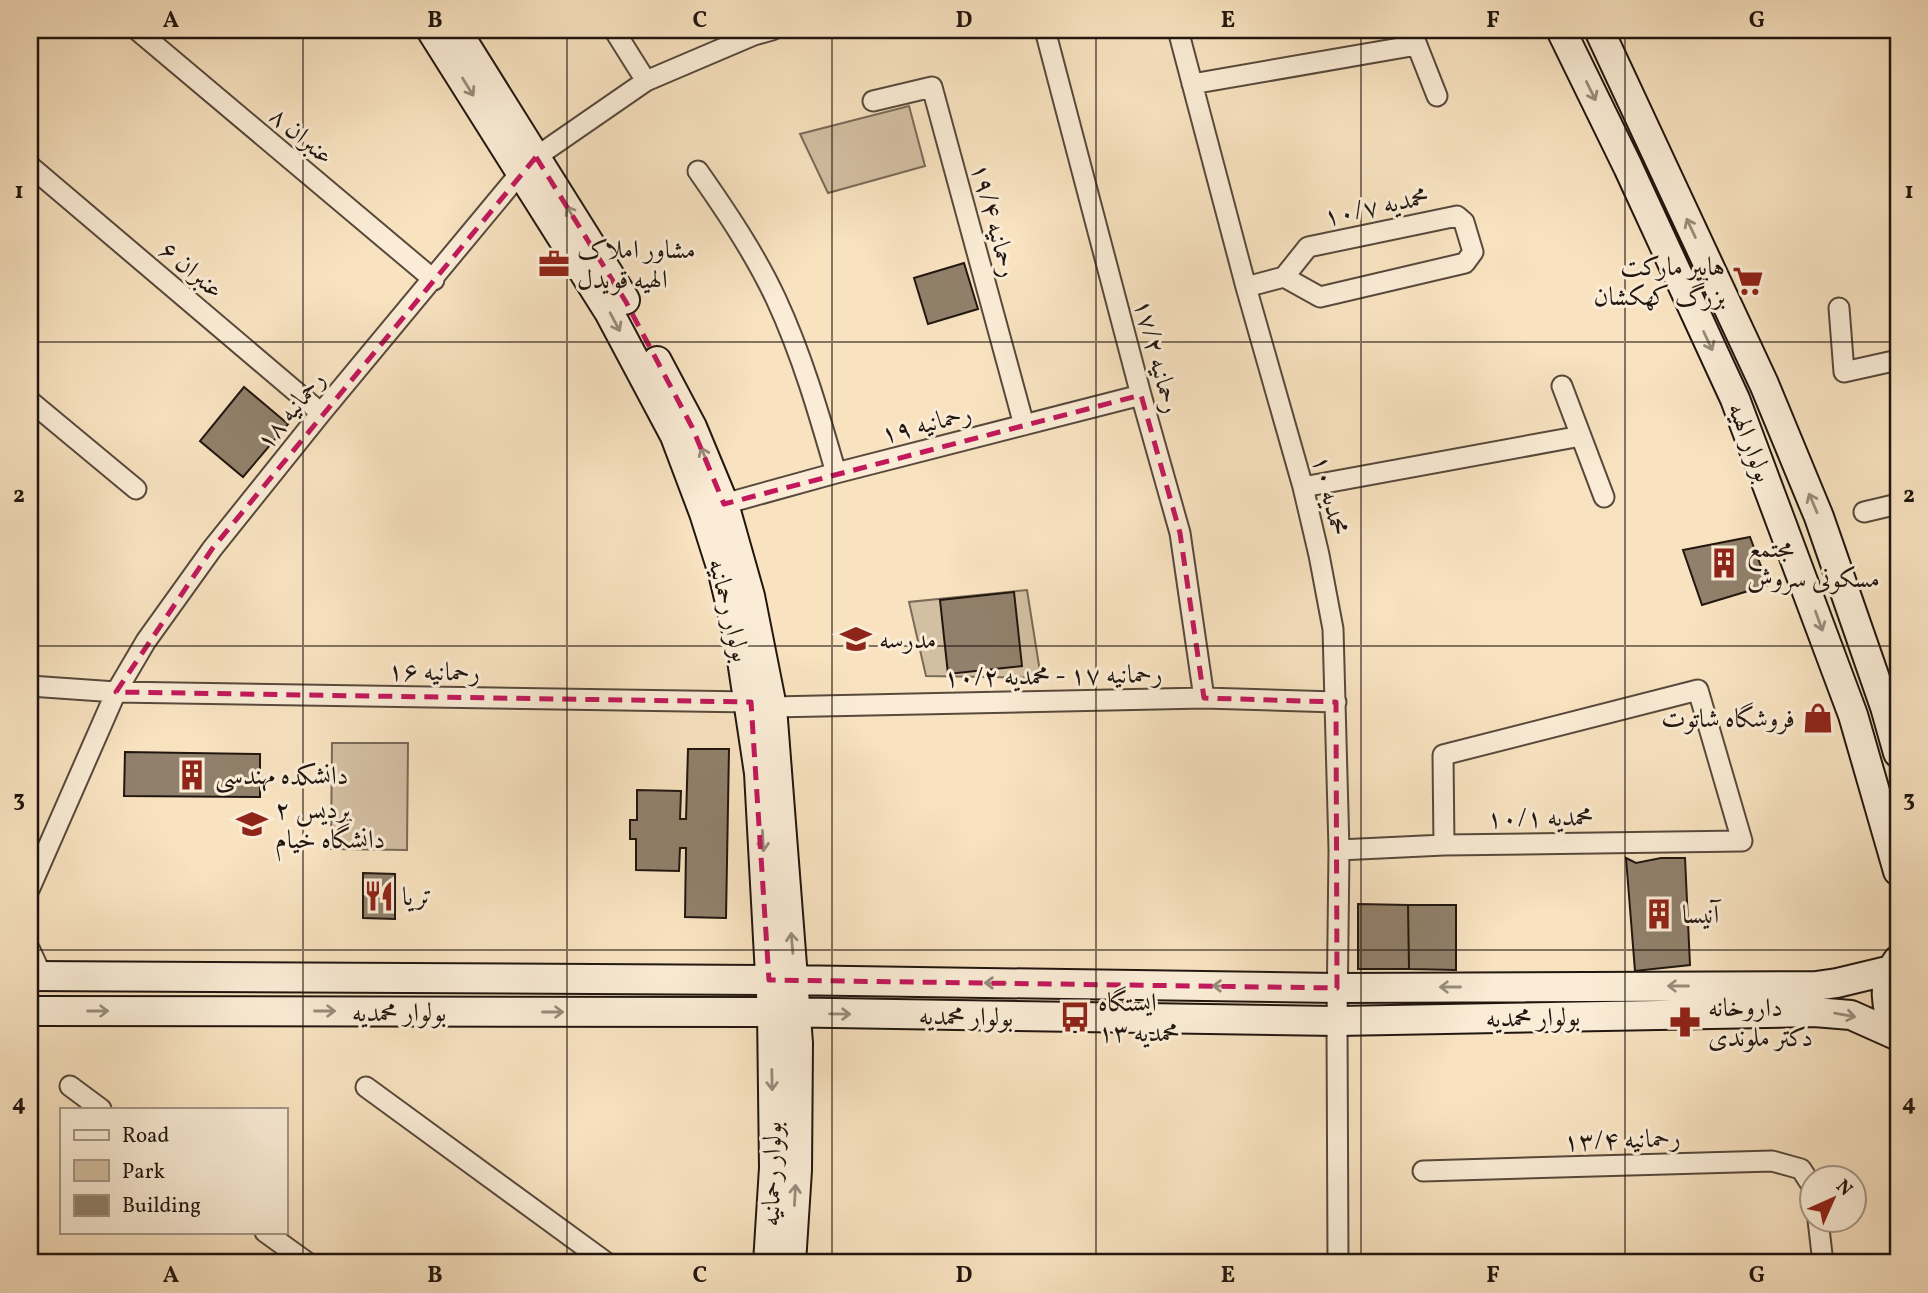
<svg xmlns="http://www.w3.org/2000/svg" width="1928" height="1293" viewBox="0 0 1928 1293" font-family="Vollkorn,Amiri,serif">
	<rect width="100%" height="100%" fill="#f8e2c0"/>
	<filter id="stains"><feTurbulence type="fractalNoise" baseFrequency=".00286" numOctaves="4"/><feColorMatrix values="0 0 0 0 .2 0 0 0 0 .09 0 0 0 0 .02 0 0 0 .5 -.17"/></filter>
	<radialGradient id="worn" r=".72"><stop offset=".6" stop-color="#630" stop-opacity="0"/><stop offset="1" stop-color="#630" stop-opacity=".3"/></radialGradient>
	<path fill="#d3bfa2" stroke="#7a6a58" stroke-width="2" d="M909 106 925 166 828 193 800 134Z
		M1027 590 1041 678 926 676 909 602Z
		M332 743H408L407 850 331 849Z"/>
	<path fill="#91806b" stroke="#21160f" stroke-width="2" d="M964 263 978 309 928 324 914 278Z
		M244 387 288 424 243 477 200 441Z
		M1750 537 1768 585 1702 605 1683 550Z
		M1014 592 1022 666 948 674 940 600Z
		M688 749H729L726 918 685 917 686 848H680L679 871 636 870V839H630V820H637V790L681 791 680 819H686Z
		M125 752 260 754V797L124 796Z
		M1626 858 1636 863 1661 858H1685L1690 965 1635 971Z
		M363 873 395 874V919L363 918Z
		M1358 904 1408 905 1409 969H1358Z
		M1408 905H1456V970L1409 969Z"/>
	<g fill="none" stroke-linecap="round" stroke-linejoin="round">
		<g stroke="#57493b" stroke-width="23">
			<path id="minor" d="M137 30 434 280
				M614 30 646 81
				M1045 30 1141 395 1180 533 1204 698
				M1178 30 1246 287 1303 487 1319 555 1333 629 1339 850 1337 1021 1338 1263
				M1411 30 1437 96
				M1192 84 1417 45
				M873 101 932 87 1024 425
				M536 157 646 81 754 35 772 30
				M30 166 321 413
				M698 171C726 211 755 254 776 299 802 355 819 414 836 473
				M1246 287 1284 277 1320 297 1465 263 1473 252 1464 222 1457 216 1308 247 1284 277
				M1839 308 1844 372 1898 360
				M1562 386 1604 497
				M30 401 136 489
				M1303 487 1581 436
				M724 504 836 473 1141 395
				M1864 512 1898 504
				M30 686 116 692 751 702
				M772 707 1204 698 1336 702
				M1339 850 1444 845 1742 841 1698 690 1443 755 1444 845
				M30 888 116 692 146 641 212 549 321 413 521 172
				M30 950 42 976
				M70 1086 101 1109
				M366 1087 607 1263
				M1423 1171 1772 1161 1801 1169 1812 1186
				M1818 1220 1823 1263
				M265 1232 308 1263"/>
		</g>
		<g stroke="#21160f" stroke-width="32">
			<path id="secondary" d="M431 30 609 312 675 436 704 513 723 573 739 640 759 773 772 1012 774 1168 768 1263
				M456 30 625 300
				M1561 30 1628 167 1735 399 1853 715 1898 871
				M1599 30 1764 384 1819 517 1885 707 1898 753
				M657 361 692 427 724 504 750 596 772 707 798 1043 797 1170 791 1263
				M1898 960C1882 982 1884 1008 1898 1031
				M30 976 785 980 1337 988 1816 986 1837 983 1891 970
				M30 1011 772 1012 1337 1021 1814 1012 1851 1015 1898 1036"/>
		</g>
		<use href="#minor" stroke="#faecd6" stroke-width="19"/>
		<use href="#secondary" stroke="#faecd6" stroke-width="28"/>
	</g>
	<defs><path id="oneway-shaft" d="M-6 0H5M1.5-3L5.5 0L1.5 3" fill="none" stroke-width="1.6" stroke-linecap="round" stroke-linejoin="round" transform="scale(1.75)"/></defs>
	<g stroke="#988c7c">
		<use href="#oneway-shaft" transform="translate(468 87) rotate(58)"/>
		<use href="#oneway-shaft" transform="translate(1591 91) rotate(64)"/>
		<use href="#oneway-shaft" transform="translate(572 215) rotate(-122)"/>
		<use href="#oneway-shaft" transform="translate(1691 228) rotate(-115)"/>
		<use href="#oneway-shaft" transform="translate(615 322) rotate(62)"/>
		<use href="#oneway-shaft" transform="translate(1708 341) rotate(65)"/>
		<use href="#oneway-shaft" transform="translate(705 457) rotate(-113)"/>
		<use href="#oneway-shaft" transform="translate(1813 503) rotate(-113)"/>
		<use href="#oneway-shaft" transform="translate(1819 621) rotate(70)"/>
		<use href="#oneway-shaft" transform="translate(763 841) rotate(87)"/>
		<use href="#oneway-shaft" transform="translate(792 943) rotate(-95)"/>
		<use href="#oneway-shaft" transform="translate(995 983) rotate(-179)"/>
		<use href="#oneway-shaft" transform="translate(1223 986) rotate(-179)"/>
		<use href="#oneway-shaft" transform="translate(1678 986) rotate(180)"/>
		<use href="#oneway-shaft" transform="translate(1450 987) rotate(180)"/>
		<use href="#oneway-shaft" transform="translate(98 1011)"/>
		<use href="#oneway-shaft" transform="translate(325 1011)"/>
		<use href="#oneway-shaft" transform="translate(553 1012)"/>
		<use href="#oneway-shaft" transform="translate(840 1014) rotate(1)"/>
		<use href="#oneway-shaft" transform="translate(1845 1015) rotate(10)"/>
		<use href="#oneway-shaft" transform="translate(772 1080) rotate(89)"/>
		<use href="#oneway-shaft" transform="translate(795 1195) rotate(-87)"/>
	</g>
	<path fill="none" stroke="#c2185b" stroke-width="5" stroke-dasharray="14 9" stroke-linejoin="round" d="M536 157 626 302 692 427 724 504 1141 395 1180 533 1204 698 1336 702 1337 988 769 980 751 702 116 692 212 549Z"/>
	<path fill="none" stroke="#21160f" stroke-width="2" stroke-opacity="0.55" d="M303 30V1263M567 30V1263M832 30V1263M1096 30V1263M1361 30V1263M1625 30V1263M30 342H1898M30 646H1898M30 950H1898"/>
	<defs>
		<g id="office-bare" transform="scale(2.415)"><path d="M-6-3h4V-5.5h4V-3h4V5H-6ZM-1-4.5V-3h2v-1.5ZM-6 0V1H6V0Z" fill="#8f2418" stroke="#faecd6" stroke-width="2.5" paint-order="stroke"/></g>
		<g id="supermarket-bare" transform="scale(2.415)"><path d="M-6-5.5h2.5l.6 2H6L4.5 2H-2.5L-4.4-4H-6ZM-1.5 3.2a1.3 1.3 0 1 0 .1 0ZM3 3.2a1.3 1.3 0 1 0 .1 0Z" fill="#8f2418" stroke="#faecd6" stroke-width="2.5" paint-order="stroke"/></g>
		<g id="building-bare" transform="scale(2.415)"><path d="M-4-6H4V6H1V3H-1V6H-4ZM-2.5-4.3h1.7v1.8h-1.7ZM.8-4.3h1.7v1.8H.8ZM-2.5-1h1.7V.8h-1.7ZM.8-1h1.7V.8H.8Z" fill="#8f2418" stroke="#faecd6" stroke-width="2.5" paint-order="stroke"/></g>
		<g id="school-bare" transform="scale(2.415)"><path d="M0-5L7-2L0 1L-7-2ZM-4 1L0 2.5L4 1V4Q0 6-4 4Z" fill="#8f2418" stroke="#faecd6" stroke-width="2.5" paint-order="stroke"/></g>
		<g id="shop-bare" transform="scale(2.415)"><path d="M-5-2.5h2.3a2.7 3.5 0 0 1 5.4 0H5L5.5 6h-11ZM-1.5-2.5h3a1.5 2.3 0 0 0-3 0Z" fill="#8f2418" stroke="#faecd6" stroke-width="2.5" paint-order="stroke"/></g>
		<g id="university-bare" transform="scale(2.415)"><path d="M0-5L7-2L0 1L-7-2ZM-4 1L0 2.5L4 1V4Q0 6-4 4Z" fill="#8f2418" stroke="#faecd6" stroke-width="2.5" paint-order="stroke"/></g>
		<g id="restaurant-bare" transform="scale(2.415)"><path d="M-5-6h1v4h1v-4h1v4h1v-4h1v5L-1.5 .5V6h-2V.5L-5-1ZM5-6V6H3V1.5H1.5Q1.5-4 5-6Z" fill="#8f2418" stroke="#faecd6" stroke-width="2.5" paint-order="stroke"/></g>
		<g id="bus-bare" transform="scale(2.415)"><path d="M-5-6H5V4H4V6H2V4H-2V6H-4V4H-5ZM-3.5-4V0h7V-4ZM-3.5 1.2v1.5H-2V1.2ZM2 1.2v1.5H3.5V1.2Z" fill="#8f2418" stroke="#faecd6" stroke-width="2.5" paint-order="stroke"/></g>
		<g id="pharmacy-bare" transform="scale(2.415)"><path d="M-2-6h4v4h4v4h-4v4h-4v-4h-4v-4h4Z" fill="#8f2418" stroke="#faecd6" stroke-width="2.5" paint-order="stroke"/></g>
	</defs>
	<g fill-rule="evenodd">
		<use href="#office-bare" x="554" y="264"/>
		<use href="#supermarket-bare" x="1748" y="281"/>
		<use href="#building-bare" x="1724" y="563"/>
		<use href="#school-bare" x="856" y="639"/>
		<use href="#shop-bare" x="1818" y="718"/>
		<use href="#building-bare" x="192" y="775"/>
		<use href="#university-bare" x="252" y="824"/>
		<use href="#restaurant-bare" x="379" y="896"/>
		<use href="#building-bare" x="1659" y="914"/>
		<use href="#bus-bare" x="1075" y="1017"/>
		<use href="#pharmacy-bare" x="1685" y="1022"/>
	</g>
	<g text-anchor="middle" stroke-width="6" stroke-linejoin="round" paint-order="stroke">
		<g font-size="26" fill="#21160f" stroke="#faecd6">
			<text transform="translate(302 135) rotate(40)" y="9">عنبران ۸</text>
			<text transform="translate(1376 206) rotate(-12)" y="9">محمدیه ۱۰/۷</text>
			<text transform="translate(995 220) rotate(75)" y="9">رحمانیه ۱۹/۴</text>
			<text transform="translate(192 269) rotate(40)" y="9">عنبران ۶</text>
			<text transform="translate(1158 356) rotate(75)" y="9">رحمانیه ۱۷/۲</text>
			<text transform="translate(290 410) rotate(-51)" y="9">رحمانیه ۱۸</text>
			<text transform="translate(926 423) rotate(-14)" y="9">رحمانیه ۱۹</text>
			<text transform="translate(1751 442) rotate(69)" y="9">بولوار الهیه</text>
			<text transform="translate(1331 495) rotate(76)" y="9">محمدیه ۱۰</text>
			<text transform="translate(730 610) rotate(76)" y="9">بولوار رحمانیه</text>
			<text transform="translate(434 671) rotate(1)" y="9">رحمانیه ۱۶</text>
			<text transform="translate(1053 675) rotate(-1)" y="9">رحمانیه ۱۷ - محمدیه ۱۰/۲</text>
			<text transform="translate(1540 817) rotate(-1)" y="9">محمدیه ۱۰/۱</text>
			<text x="399" y="1021">بولوار محمدیه</text>
			<text transform="translate(966 1016) rotate(1)" y="9">بولوار محمدیه</text>
			<text transform="translate(1533 1017) rotate(-1)" y="9">بولوار محمدیه</text>
			<text transform="translate(1622 1139) rotate(-2)" y="9">رحمانیه ۱۳/۴</text>
			<text transform="translate(771 1174) rotate(-89)" y="9">بولوار رحمانیه</text>
		</g>
		<g font-size="26" fill="#21160f" stroke="#faecd6" text-anchor="start">
			<text x="577" y="258">مشاور املاک<tspan x="577" dy="30">الهیه قویدل</tspan></text>
			<text x="1725" y="275" text-anchor="end">هایپر مارکت<tspan x="1725" dy="30">بزرگ کهکشان</tspan></text>
			<text x="1747" y="557">مجتمع<tspan x="1747" dy="30">مسکونی سروش</tspan></text>
			<text x="879" y="648">مدرسه</text>
			<text x="1795" y="727" text-anchor="end">فروشگاه شاتوت</text>
			<text x="215" y="784">دانشکده مهندسی</text>
			<text x="275" y="818">پردیس ۲<tspan x="275" dy="30">دانشگاه خیام</tspan></text>
			<text x="402" y="905">تریا</text>
			<text x="1682" y="923">آنیسا</text>
			<text x="1098" y="1011">ایستگاه<tspan x="1098" dy="30">محمدیه ۱۳</tspan></text>
			<text x="1708" y="1016">داروخانه<tspan x="1708" dy="30">دکتر ملوندی</tspan></text>
		</g>
	</g>
	<rect width="1928" height="1293" fill="none" stroke="#f8e2c0" stroke-width="77"/>
	<rect x="60" y="1108" width="228" height="126" fill="#faecd6" stroke="#a39686" stroke-width="2"/>
	<rect x="74" y="1130" width="35" height="10" fill="#faecd6" stroke="#a39686" stroke-width="2"/>
	<text x="122" y="1142" font-size="21" fill="#21160f">Road</text>
	<rect x="74" y="1160" width="35" height="21" fill="#d3bfa2" stroke="#a39686" stroke-width="2"/>
	<text x="122" y="1178" font-size="21" fill="#21160f">Park</text>
	<rect x="74" y="1195" width="35" height="21" fill="#91806b" stroke="#a39686" stroke-width="2"/>
	<text x="122" y="1212" font-size="21" fill="#21160f">Building</text>
	<g transform="translate(1833 1199) rotate(45)"><circle r="33" fill="#faecd6" stroke="#a39686" stroke-width="2"/>
	<path d="M0-5L12 26L0 18L-12 26Z" fill="#8f2418"/>
	<text y="-10" font-size="19" font-weight="bold" text-anchor="middle" fill="#21160f">N</text>
	</g>
	<rect x="38" y="38" width="1852" height="1216" fill="none" stroke="#21160f" stroke-width="2.5"/>
	<g font-size="23" text-anchor="middle" font-weight="bold" fill="#21160f">
		<text x="171" y="27">A</text>
		<text x="435" y="27">B</text>
		<text x="700" y="27">C</text>
		<text x="964" y="27">D</text>
		<text x="1228" y="27">E</text>
		<text x="1493" y="27">F</text>
		<text x="1757" y="27">G</text>
		<text x="19" y="198">1</text>
		<text x="1909" y="198">1</text>
		<text x="19" y="502">2</text>
		<text x="1909" y="502">2</text>
		<text x="19" y="806">3</text>
		<text x="1909" y="806">3</text>
		<text x="19" y="1110">4</text>
		<text x="1909" y="1110">4</text>
		<text x="171" y="1282">A</text>
		<text x="435" y="1282">B</text>
		<text x="700" y="1282">C</text>
		<text x="964" y="1282">D</text>
		<text x="1228" y="1282">E</text>
		<text x="1493" y="1282">F</text>
		<text x="1757" y="1282">G</text>
	</g>
	<rect width="100%" height="100%" filter="url(#stains)"/>
	<rect width="100%" height="100%" fill="url(#worn)"/>
</svg>
